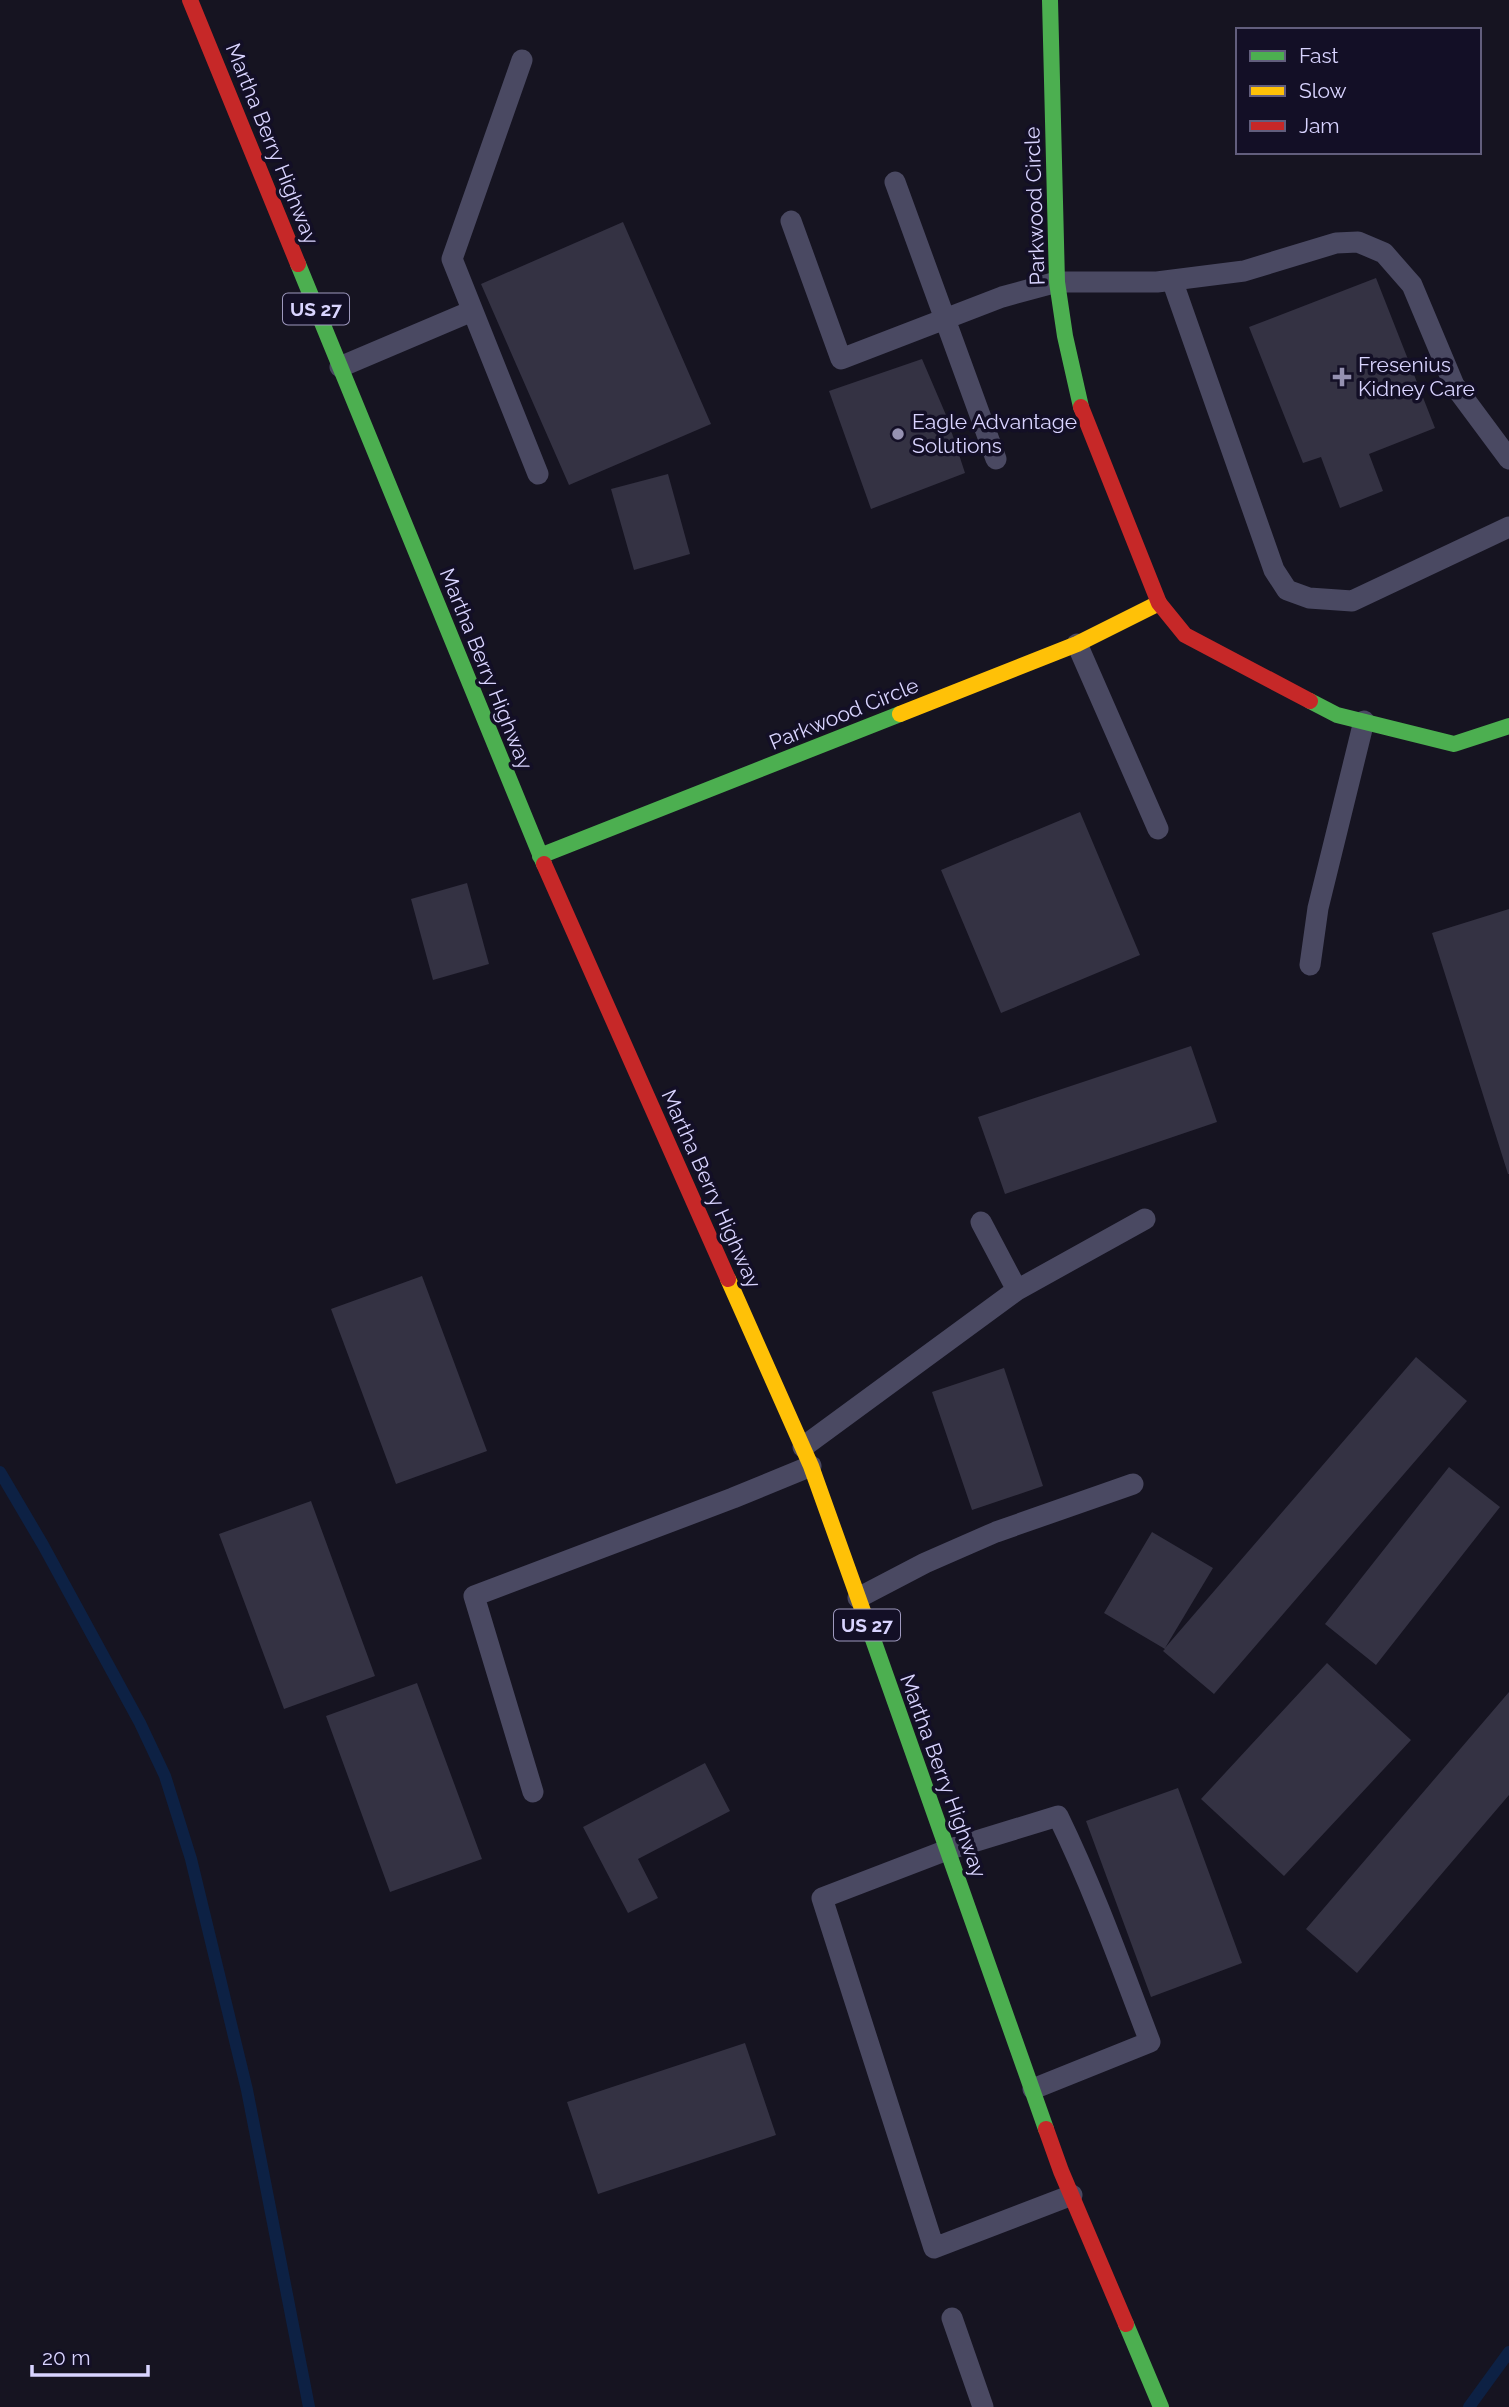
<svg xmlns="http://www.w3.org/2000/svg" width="1509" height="2407" viewBox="0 0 1509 2407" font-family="Raleway,sans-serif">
	<rect width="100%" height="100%" fill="#161421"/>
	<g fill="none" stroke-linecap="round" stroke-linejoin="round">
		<path stroke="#0d2144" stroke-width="12" d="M0 1472 43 1545 140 1723 165 1776 191 1859 247 2090 309 2407
			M1469 2407 1509 2352"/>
	</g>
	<path fill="#343243" d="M623 222 711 424 569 485 481 284Z
		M1376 278 1435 428 1369 454 1383 491 1340 508 1321 457 1303 463 1249 327Z
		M922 359 946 415 965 473 871 509 829 391Z
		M668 474 690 554 634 570 611 489Z
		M1080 812 1140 955 1001 1013 941 870Z
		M467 883 489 964 433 980 411 899Z
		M1509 909V1174H1508L1432 933Z
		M1191 1046 1217 1122 1005 1194 978 1117Z
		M422 1276 487 1451 396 1484 331 1309Z
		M1416 1357 1467 1401 1214 1694 1163 1651 1165 1649 1104 1613 1152 1532 1213 1568 1165 1648Z
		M1004 1368 1043 1486 972 1510 932 1392Z
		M1449 1467 1500 1507 1376 1665 1325 1624Z
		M311 1501 375 1676 284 1709 219 1534Z
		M1327 1663 1411 1740 1284 1876 1201 1799Z
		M417 1683 482 1859 390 1892 326 1716Z
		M1509 1692V1795L1357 1973 1306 1929Z
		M705 1763 730 1811 638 1859 658 1898 628 1913 583 1827Z
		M1178 1788 1242 1963 1151 1997 1086 1821Z
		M745 2043 776 2135 598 2194 567 2102Z"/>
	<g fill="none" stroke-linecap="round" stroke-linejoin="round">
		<path stroke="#4a4962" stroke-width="21" d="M522 60 452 259 538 474
			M895 182 996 459
			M791 221 841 359 1002 297 1057 282H1157L1244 271 1336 243 1358 242 1384 253 1412 285 1454 385 1509 459
			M1172 280 1274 570 1287 590 1309 598 1352 601 1509 527
			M340 367 472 311
			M1077 644 1158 829
			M1310 965 1318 908 1364 721
			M981 1222 1017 1290
			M803 1447 1017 1290 1145 1219
			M858 1598 925 1563 996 1532 1133 1484
			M533 1792 474 1596 733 1498 811 1466
			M1033 2089 1150 2042C1121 1966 1094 1890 1058 1816L947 1850 822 1898 934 2248 1072 2195
			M952 2318 983 2407"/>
		<path stroke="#4caf50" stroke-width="16" d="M1050 0 1057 282 1065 336 1081 407
			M298 264 544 864
			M1310 701 1337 715 1454 744 1509 726
			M540 856 900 714
			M869 1628 1046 2129
			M1126 2324 1161 2407"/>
		<path stroke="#ffc107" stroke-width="16" d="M900 714 1077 644 1159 603
			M728 1279 811 1466 869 1628"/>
		<path stroke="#c62828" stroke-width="16" d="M190 0 298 264
			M1081 407 1159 603 1185 635 1310 701
			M544 864 728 1279
			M1046 2129 1061 2171 1126 2324"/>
	</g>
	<g fill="#9591b1" stroke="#130f26" stroke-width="2.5">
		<path d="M1338.5 366.5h7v7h7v7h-7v7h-7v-7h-7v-7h7z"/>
		<circle cx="898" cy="434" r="7"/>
	</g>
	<g text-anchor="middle" stroke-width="7" stroke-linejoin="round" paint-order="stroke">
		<g fill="#130f26" stroke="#9e99be" stroke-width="2">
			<rect x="283" y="293.5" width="66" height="31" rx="5"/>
			<rect x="834" y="1609.5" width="66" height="31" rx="5"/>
		</g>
		<g font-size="19" font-weight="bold" fill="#d9d4ff">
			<text x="316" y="316">US 27</text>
			<text x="867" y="1632">US 27</text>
		</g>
		<g font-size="21" fill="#d9d4ff" stroke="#130f26">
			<text transform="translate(272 144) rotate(68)" y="7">Martha Berry Highway</text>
			<text transform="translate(1035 206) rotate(-92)" y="7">Parkwood Circle</text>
			<text transform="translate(486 669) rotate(68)" y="7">Martha Berry Highway</text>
			<text transform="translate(844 714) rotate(-22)" y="7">Parkwood Circle</text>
			<text transform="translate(711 1189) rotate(66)" y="7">Martha Berry Highway</text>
			<text transform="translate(943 1776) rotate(70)" y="7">Martha Berry Highway</text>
		</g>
		<g font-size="21" fill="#d9d4ff" stroke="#130f26" text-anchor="start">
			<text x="1358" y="372">Fresenius<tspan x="1358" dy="24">Kidney Care</tspan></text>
			<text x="912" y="429">Eagle Advantage<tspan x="912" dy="24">Solutions</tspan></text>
		</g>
	</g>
	<rect x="1236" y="28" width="245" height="126" fill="#130f26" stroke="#625e7d" stroke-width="2"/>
	<rect x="1250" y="51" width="35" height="10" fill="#4caf50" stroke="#625e7d" stroke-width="2"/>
	<text x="1299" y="63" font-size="21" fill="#d9d4ff">Fast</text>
	<rect x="1250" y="86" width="35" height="10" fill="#ffc107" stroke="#625e7d" stroke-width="2"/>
	<text x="1299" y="98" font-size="21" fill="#d9d4ff">Slow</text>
	<rect x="1250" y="121" width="35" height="10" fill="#c62828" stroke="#625e7d" stroke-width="2"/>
	<text x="1299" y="133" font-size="21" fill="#d9d4ff">Jam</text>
	<path d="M32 2365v10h116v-10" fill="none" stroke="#d9d4ff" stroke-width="3.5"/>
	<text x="42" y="2365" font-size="21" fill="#d9d4ff" stroke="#130f26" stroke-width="5" paint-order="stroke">20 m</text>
</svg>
